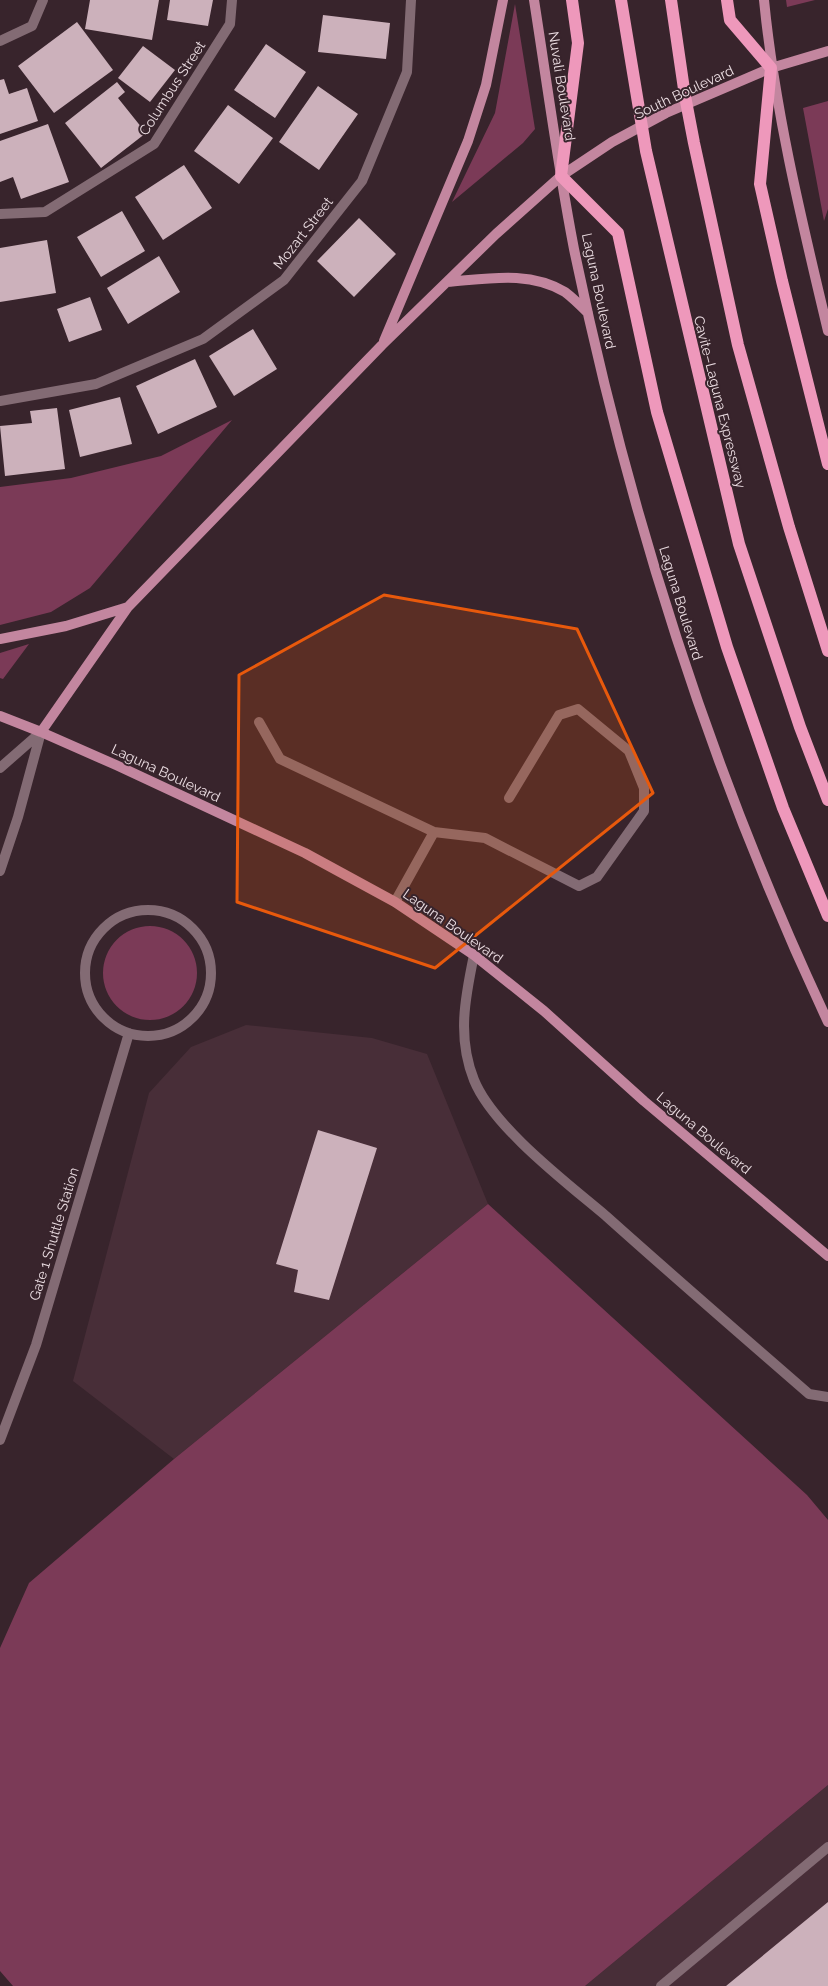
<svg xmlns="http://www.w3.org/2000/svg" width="828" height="1986" viewBox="0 0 828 1986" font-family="Raleway,sans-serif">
	<rect width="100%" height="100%" fill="#38242c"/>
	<path fill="#482e38" d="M246 1025 372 1038 427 1054 488 1204 174 1459 73 1381 149 1093 191 1047Z
		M828 1785V1986H585Z"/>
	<path fill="#7b3a57" d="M786 0H815L787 7Z
		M515 4 535 129 523 143 452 202 495 113Z
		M828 101V209L824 221 803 108Z
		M232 420 90 588 51 612 0 625V487L71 478 161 456Z
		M29 644 3 679 0 678V653Z
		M103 973a47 47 0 1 1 94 0a47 47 0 1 1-94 0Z
		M488 1204 807 1495 828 1520V1785L585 1986H13L0 1971V1648L29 1583 174 1459Z"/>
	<path fill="#ccb1bb" d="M90 0H159L152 40 85 29Z
		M170 0H213L208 26 167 20Z
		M323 15 390 23 386 59 318 52Z
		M77 22 113 70 54 113 18 66Z
		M266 44 306 72 275 118 234 90Z
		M143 46 175 70 150 102 118 78Z
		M4 79 9 94 27 88 38 121 0 134V80Z
		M117 82 125 92 118 98 146 133 101 168 65 123Z
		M318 86 358 114 319 170 279 142Z
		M228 105 273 138 239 184 194 151Z
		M48 124 69 182 21 199 13 177 0 182V141Z
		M184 165 212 208 163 240 135 197Z
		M122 211 145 251 101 277 77 237Z
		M359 218 396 254 354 297 317 261Z
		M47 240 56 293 0 302V248Z
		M159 256 180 292 128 324 107 288Z
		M90 297 102 330 69 342 57 309Z
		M253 329 277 369 234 396 209 356Z
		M195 359 217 407 158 434 136 386Z
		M120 397 132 444 80 457 69 410Z
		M57 408 65 469 5 476 0 426 32 423 30 411Z
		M318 1130 377 1148 329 1300 294 1292 298 1270 276 1264Z
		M828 1902V1986H726Z"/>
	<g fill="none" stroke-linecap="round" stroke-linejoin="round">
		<path stroke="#836b74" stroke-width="10" d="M0 41 32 26 43 0
			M0 214 45 212 154 144 230 24 232 0
			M0 401 96 384 203 339 284 280 362 181 407 72 411 0
			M259 722 280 759 434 832 485 838 579 886 597 877 644 811V788L629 751 578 709 559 715 509 798
			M0 768 41 732
			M0 871 18 817 41 732
			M395 902 434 832
			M85 973a63 63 0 1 1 126 0a63 63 0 1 1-126 0Z
			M474 955C465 998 457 1038 474 1080 493 1127 567 1183 606 1216 673 1276 741 1335 809 1394L828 1397
			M0 1440 36 1345 129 1033
			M661 1986 828 1847"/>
		<path stroke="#c3869f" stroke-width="10" d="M534 0C547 83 558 167 574 249 629 515 712 775 828 1022
			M764 0C775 112 802 222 828 331
			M447 282C486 279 529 270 565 292 573 298 581 306 588 313
			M384 341 468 141 486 85 503 0
			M0 639 66 626 128 607
			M0 716 41 732 116 765 305 853 395 902 474 955 544 1011 644 1101 828 1256
			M41 732 128 607 382 345 496 234 561 176 612 142 666 113 771 68 828 51"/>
		<path stroke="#ee98bb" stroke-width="12" d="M572 0 578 43 561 176 618 233 657 412 727 647 783 808 828 916
			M621 0 646 151 739 544 800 727 828 800
			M671 0 685 96 694 143 738 345 789 527 828 651
			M727 0 730 20 771 68 760 184 782 281 828 464"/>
	</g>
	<path fill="#e8590c" fill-opacity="0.2" stroke="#e8590c" stroke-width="3" stroke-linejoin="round" d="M384 595 577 629 653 793 435 968 237 902 239 675Z"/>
	<g text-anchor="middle" stroke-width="4" stroke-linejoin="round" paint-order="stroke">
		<g font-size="14" fill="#ecdee3" stroke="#38242c">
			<text transform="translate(562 86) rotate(81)" y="5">Nuvali Boulevard</text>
			<text transform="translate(172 88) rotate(-57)" y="5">Columbus Street</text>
			<text transform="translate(684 92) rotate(-25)" y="5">South Boulevard</text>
			<text transform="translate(303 233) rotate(-52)" y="5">Mozart Street</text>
			<text transform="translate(599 291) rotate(78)" y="5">Laguna Boulevard</text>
			<text transform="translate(720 402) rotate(76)" y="5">Cavite–Laguna Expressway</text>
			<text transform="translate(681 603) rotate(73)" y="5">Laguna Boulevard</text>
			<text transform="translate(166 773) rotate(25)" y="5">Laguna Boulevard</text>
			<text transform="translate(453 926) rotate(35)" y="5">Laguna Boulevard</text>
			<text transform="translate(704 1133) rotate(40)" y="5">Laguna Boulevard</text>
			<text transform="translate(54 1234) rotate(-73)" y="5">Gate 1 Shuttle Station</text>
		</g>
	</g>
</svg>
